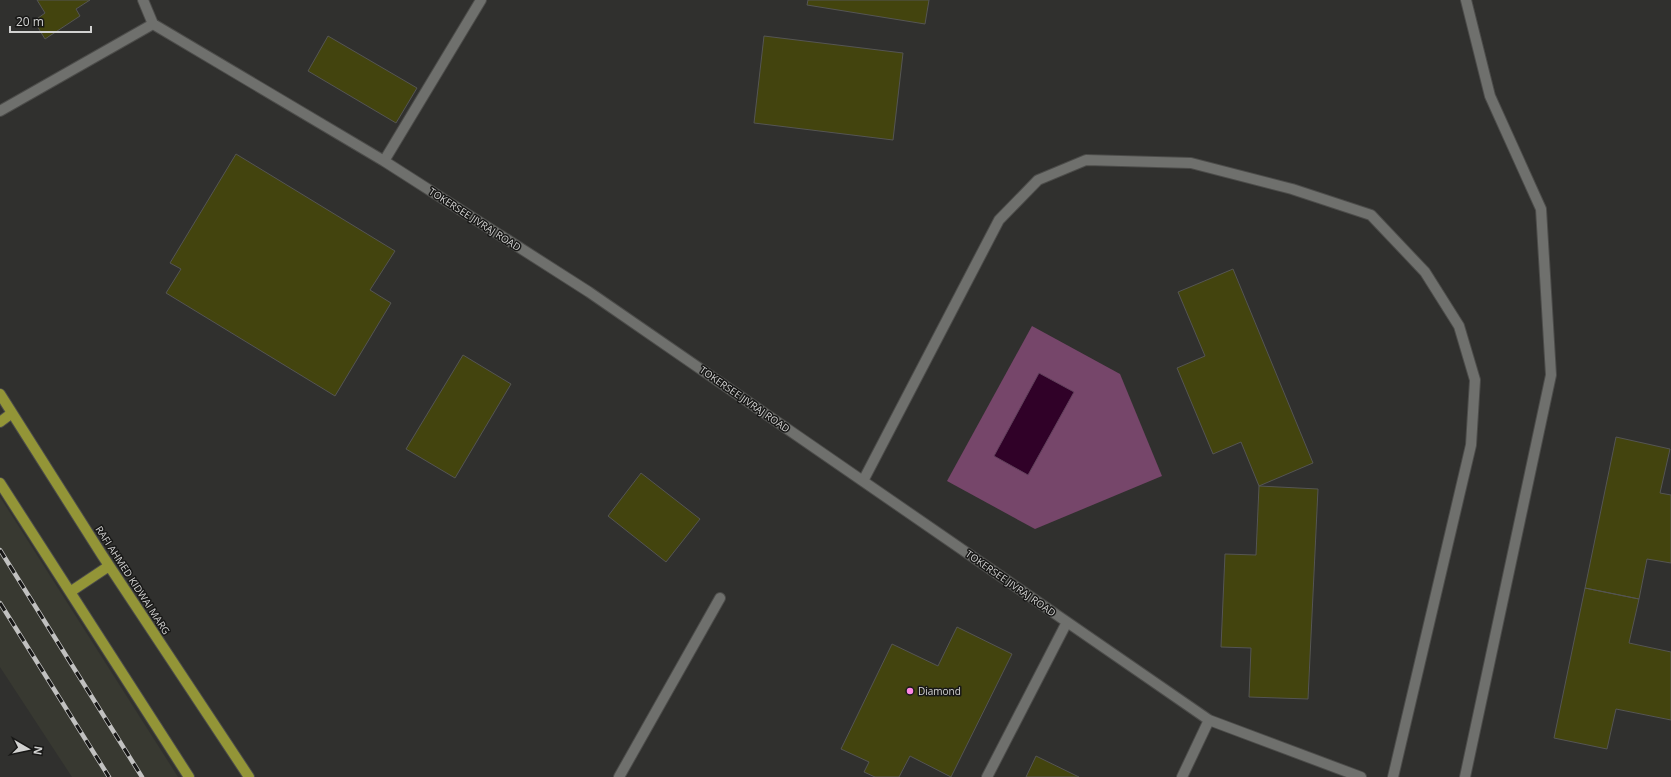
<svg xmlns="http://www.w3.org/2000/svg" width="1671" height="777" viewBox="0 0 1671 777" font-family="'Open Sans',sans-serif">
	<rect width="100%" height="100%" fill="#30302e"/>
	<path fill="#383931" d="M0 497 178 777H72L0 667Z"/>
	<path fill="#76466a" d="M1032 326 1120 374 1162 476 1035 529 947 481Z"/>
	<path fill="#300128" stroke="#61405b" d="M1039 373 1074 392 1028 475 994 456Z"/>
	<path fill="#43440e" stroke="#555553" d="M37 0H90L76 9 80 16 45 39 34 21 45 13Z
		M808 0H929L925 24 807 5Z
		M328 36 417 88 396 123 308 71Z
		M764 36 903 53 893 140 754 123Z
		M236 154 395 251 370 290 391 303 335 396 166 293 181 269 170 263Z
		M1233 269 1313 463 1259 486 1241 442 1213 454 1177 368 1205 356 1178 292Z
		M463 355 511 384 455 478 406 449Z
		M1616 437 1670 449 1660 493 1671 495V563L1647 559 1639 599 1585 588Z
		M641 473 700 519 666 562 608 516Z
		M1259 486 1318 489 1308 699 1249 697 1251 648 1221 647 1225 554 1256 555Z
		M1585 588 1639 599 1629 643 1671 652V720L1616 709 1607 749 1554 738Z
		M957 627 1012 654 951 777 910 756 899 777H875L864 772 869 762 841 749 892 644 938 666Z
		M1036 756 1079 777H1026Z"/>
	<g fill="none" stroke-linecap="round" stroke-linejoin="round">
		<g stroke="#4c4c4a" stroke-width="12">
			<path id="minor" d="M143 0 153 24 384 161 589 292 1209 720 1361 777
				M0 111 153 24
				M384 161 481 0
				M863 481 999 220 1038 180 1086 160 1191 163 1292 189 1371 215 1425 272 1459 326 1475 380 1471 445 1393 777
				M619 777 720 598
				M987 777 1067 622
				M1182 777 1209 720
				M1465 777 1551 375 1541 209 1490 96 1466 0"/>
		</g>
		<g stroke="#4c4c4a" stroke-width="12">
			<path id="major" d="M0 394 102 555 249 777
				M0 422 12 413
				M0 483 189 777
				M70 592 109 566"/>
		</g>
		<use href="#minor" stroke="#6f706d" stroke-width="10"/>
		<use href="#major" stroke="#939537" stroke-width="10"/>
		<g stroke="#c1c1c0" stroke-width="4.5">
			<path id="rail" d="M0 550 142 777
				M0 603 109 777"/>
		</g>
		<use href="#rail" stroke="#181817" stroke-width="3" stroke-dasharray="9" stroke-linecap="butt"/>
	</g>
	<circle fill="#fd86e2" stroke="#181817" stroke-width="1.5" cx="910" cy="691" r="4"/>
	<g text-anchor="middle" stroke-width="3" stroke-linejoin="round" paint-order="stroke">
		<g font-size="10" fill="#d2d2d1" stroke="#181817">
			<text transform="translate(475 219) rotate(33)" y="4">TOKERSEE JIVRAJ ROAD</text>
			<text transform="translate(745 399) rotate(35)" y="4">TOKERSEE JIVRAJ ROAD</text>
			<text transform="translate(133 580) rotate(57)" y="4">RAFI AHMED KIDWAI MARG</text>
			<text transform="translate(1011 583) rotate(35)" y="4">TOKERSEE JIVRAJ ROAD</text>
		</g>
		<g font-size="10" fill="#d2d2d1" stroke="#181817" text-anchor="start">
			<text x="918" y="695">Diamond</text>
		</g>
	</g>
	<g transform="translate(28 749) rotate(99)" stroke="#181817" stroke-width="3" paint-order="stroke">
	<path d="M0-3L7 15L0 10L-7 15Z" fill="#d2d2d1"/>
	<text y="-6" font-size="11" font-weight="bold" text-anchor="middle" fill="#d2d2d1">N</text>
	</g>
	<path d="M10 26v6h81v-6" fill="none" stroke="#d2d2d1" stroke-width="2"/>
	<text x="16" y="26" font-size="12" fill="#d2d2d1" stroke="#181817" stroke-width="3" paint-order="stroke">20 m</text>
</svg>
